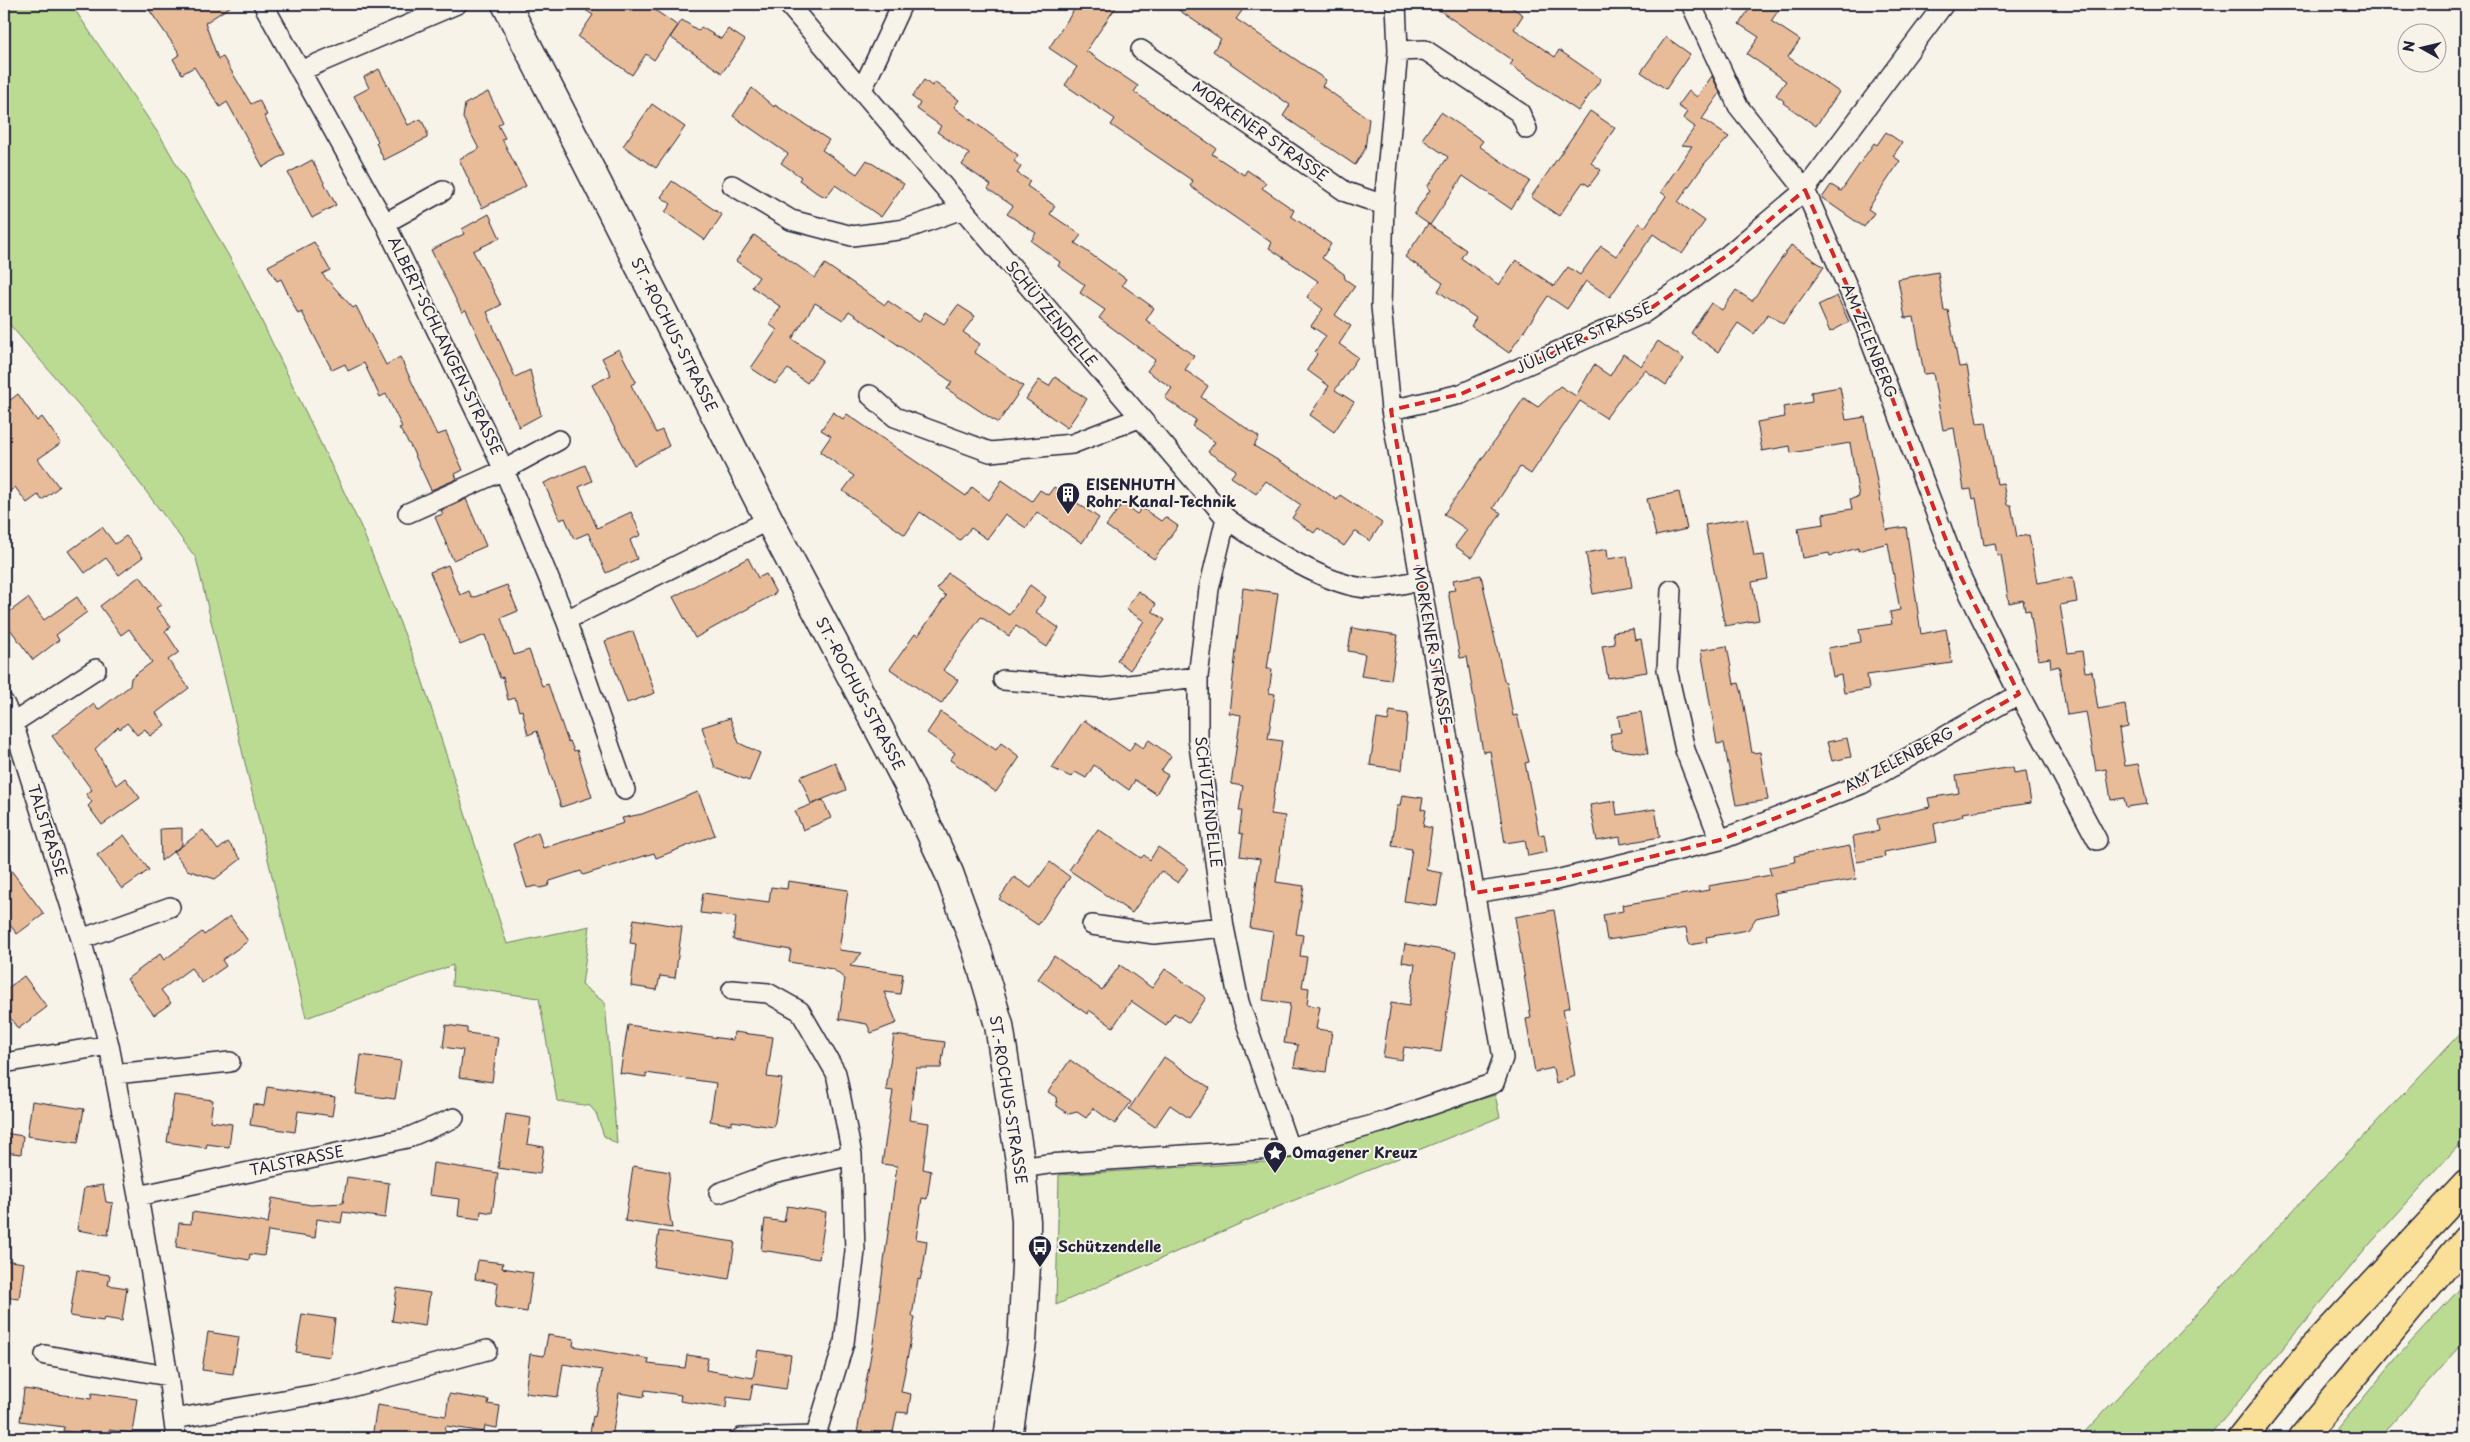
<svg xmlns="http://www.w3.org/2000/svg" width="2470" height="1442" viewBox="0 0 2470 1442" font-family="'Playpen Sans',sans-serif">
	<rect width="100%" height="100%" fill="#f7f3e8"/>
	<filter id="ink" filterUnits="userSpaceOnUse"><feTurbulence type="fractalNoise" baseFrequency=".02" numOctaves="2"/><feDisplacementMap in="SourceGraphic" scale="10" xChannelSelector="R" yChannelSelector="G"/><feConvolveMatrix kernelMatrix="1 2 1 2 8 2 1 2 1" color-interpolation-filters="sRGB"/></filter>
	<g filter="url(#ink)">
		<path fill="#bbdb93" stroke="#6e7e67" d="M4 4H71L162 139 239 274 361 527 419 670 507 944 590 926 582 985 605 1003 617 1144 604 1136 596 1113 590 1106 557 1101 539 998 452 986 453 965 306 1018 196 558 96 425 4 318Z
			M2466 1027V1137L2370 1244 2208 1438H2079Z
			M1495 1095 1500 1117 1280 1206 1056 1305 1059 1175 1266 1162Z
			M2466 1282V1340L2379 1438H2330L2399 1355Z"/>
		<path fill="#e9bc99" stroke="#22223b" d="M145 4H234L205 23 218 59 223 57 251 104 259 100 267 115 264 116 285 154 263 167 227 102 220 107 194 67 182 74 173 59 180 54Z
			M576 4H646L678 26 654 60 646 54 632 75 578 37 593 15Z
			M1078 4H1118L1086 51 1138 86 1134 92 1216 148 1212 154 1244 175 1247 170 1266 183 1262 188 1294 210 1291 216 1331 244 1322 258 1344 274 1345 279 1355 286 1335 315 1351 326 1339 344 1358 357 1335 390 1354 402 1334 432 1310 415 1329 386 1307 370 1317 354 1315 352 1326 336 1311 326 1323 309 1307 297 1318 281 1269 248 1272 243 1198 192 1190 186 1193 181 1111 125 1115 119 1065 85 1077 67 1049 48Z
			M1170 4H1247L1236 19 1326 80 1322 86 1369 119 1365 149 1355 165 1283 116 1290 105 1213 51 1221 39Z
			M1430 4H1507L1523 15 1514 29 1555 57 1559 50 1601 79 1578 111 1510 65 1513 61Z
			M1753 4H1783L1771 21 1800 40 1788 57 1839 92 1816 126 1783 103 1784 101 1776 95 1786 81 1747 54 1759 37 1739 24Z
			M682 20 699 31 701 27 721 39 728 29 745 40 722 73 670 37Z
			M1666 37 1690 54 1666 89 1641 72Z
			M379 69 408 125 421 119 427 131V138L384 160 376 143 378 141 354 96 369 88 364 77Z
			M1712 76 1720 93 1702 119 1729 137 1705 163 1678 202 1705 221 1682 254 1653 234 1610 297 1586 281 1567 309 1548 296 1509 353 1471 326 1476 318 1438 291 1443 283 1405 257 1428 224 1466 250 1461 258 1499 285 1516 260 1554 286 1568 267 1580 275 1601 246 1616 256 1639 223 1645 227 1666 196 1661 192 1692 146 1682 145 1695 127 1683 118 1687 112 1678 106 1689 91 1697 97Z
			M924 80 932 86 934 82 959 100 954 107 1018 155 1014 161 1021 167 1017 173 1030 181 1027 186 1055 206 1050 214 1081 235 1075 243 1126 279 1122 285 1154 308 1146 320 1194 356 1185 370 1208 386 1201 397 1259 437 1254 446 1296 471 1337 500 1340 495 1382 523 1370 541 1355 531 1344 546 1318 528 1314 533 1292 518 1301 505 1266 481 1256 494 1231 477 1236 470 1208 452 1215 442 1192 426 1196 420 1165 398 1172 388 1147 371 1155 360 1099 318 1105 310 1080 293 1085 285 1058 266 1060 262 1031 241 1036 233 1007 214 1013 206 988 189 991 185 962 165 969 154 937 132 941 126 917 109 920 103 912 97Z
			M752 88 774 107 775 105 829 140 822 150 857 174 867 160 904 184 881 217 835 185 826 197 817 193 799 180 801 177 781 163 788 154 733 116Z
			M488 92 503 122 498 125 505 138 502 139 526 186 482 208 459 159 479 149 463 118 465 104Z
			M652 104 685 127 656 168 623 146Z
			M1590 111 1615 128 1591 163 1601 170 1589 186 1583 182 1559 216 1531 197Z
			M1441 112 1483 141 1479 146 1530 181 1511 209 1463 176 1430 225 1414 214 1430 190 1427 187 1448 157 1422 139Z
			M1886 132 1902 143 1893 156 1900 161 1868 209 1874 213 1864 227 1822 198 1831 185 1841 191 1874 143 1877 145Z
			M312 160 336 205 312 218 288 173Z
			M672 181 722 215 705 240 665 212 671 204 661 197Z
			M489 214 500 238 473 251 501 305 487 312 515 377 530 370 541 415 519 427 466 310 462 312 431 250 464 234 462 229Z
			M754 235 815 278 825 264 885 305 888 301 919 322 925 312 944 324 958 305 975 316 963 332 980 344 974 352 1023 386 998 423 947 389 952 382 849 311 843 320 815 303 792 339 823 360 807 383 788 369 775 384 751 368 777 330 769 324 781 307 752 287 759 277 736 261Z
			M314 242 330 270 322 274 353 308 356 306 386 365 400 357 437 435 446 432 463 470 455 474 457 479 431 490 411 447 399 428 402 427 386 394 380 397 364 363 348 371 345 364 332 370 302 312 298 314 281 279 277 281 268 266Z
			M1791 245 1824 267 1783 324 1768 314 1754 334 1738 323 1718 352 1691 333 1711 303 1722 310 1736 290 1752 301Z
			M1938 272 1944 311 1948 310 1959 367 1967 366 1977 423 1986 422 1997 484 2003 483 2007 505H2011L2017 537 2029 535 2037 583 2073 577 2077 602 2060 605 2068 653 2082 651 2085 672 2092 671 2098 709 2125 704 2128 727 2119 729 2125 766 2138 764 2147 804 2126 807 2124 798 2111 800 2106 769 2096 771 2086 712 2067 715 2059 666 2051 668 2050 658 2038 660 2030 610 2025 611 2023 600 2009 603 2001 555H1997L1995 543 1984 545 1976 498 1973 499 1971 489 1964 490 1954 428 1943 430 1933 373 1924 374 1914 317 1905 318 1898 279Z
			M1837 296 1849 322 1830 332 1818 305Z
			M1658 341 1684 359 1666 385 1645 370 1628 390 1627 389 1606 418 1580 401 1531 474 1520 467 1493 508 1501 513 1472 558 1455 546 1467 530 1444 514 1524 398 1538 407 1560 386 1576 396 1594 365 1610 376 1623 354 1641 366Z
			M619 349 636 382 631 385 656 433 662 430 669 446 634 465 592 385 611 375 602 358Z
			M1055 377 1087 399 1067 428 1026 399 1039 380 1049 386Z
			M1840 387 1846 420 1865 417 1886 530 1906 527 1921 634 1946 629 1952 663 1867 675 1869 689 1844 693 1841 675 1833 677 1828 648 1861 642 1859 629 1892 624 1890 612 1900 610 1888 543 1858 551V548L1830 556 1829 553 1803 558 1798 528 1824 524 1823 514 1852 509 1850 499 1859 497 1850 443 1791 453 1790 446 1762 451 1757 422 1785 417 1783 407 1812 402 1811 392Z
			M18 394 37 421 42 417 61 443 38 459 59 487 42 500 38 495 27 503 15 487 4 496V405Z
			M833 412 843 419 847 414 966 496 972 487 989 500 1002 480 1032 501 1040 490 1048 495 1054 487 1099 518 1082 543 1037 512 1026 528 1005 514 987 539 971 528 960 540 920 512 905 535 843 491 854 476 820 452 831 436 821 430Z
			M585 465 592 481 579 487 597 528 631 512 641 535 630 540 637 559 606 573 588 533 574 539 565 518 560 520 544 483Z
			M1679 492 1687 529 1656 536 1647 499Z
			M466 499 486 546 453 560 435 517 443 514 441 511Z
			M1122 504 1137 514 1142 508 1161 521 1165 517 1178 526 1154 559 1106 526Z
			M1747 518 1754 556 1764 555 1768 579 1752 582 1759 620 1725 626 1705 525Z
			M102 527 115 544 126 536 143 557 119 575 106 558 85 573 69 551Z
			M1607 549 1608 559 1627 556 1632 587 1593 594 1586 553Z
			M748 558 758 578 766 574 776 593 695 638 673 597Z
			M448 565 460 595 469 591 472 598 507 585 518 611 501 618 514 655 529 650 542 686 548 684 568 742 570 741 574 751 577 750 592 797 561 807 537 731 528 735 522 710 519 711 515 698 508 700 503 677 500 678 485 635 460 645 430 572Z
			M948 573 1009 615 1030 585 1046 597 1036 612 1059 628 1047 647 1016 626 1009 636 981 617 943 670 958 680 941 704 890 669 915 634 918 636 946 596 937 589Z
			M1481 575 1504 681 1507 682 1513 716 1517 715 1529 762 1525 763 1539 835 1544 834 1547 852 1528 856 1525 840 1505 843 1490 751 1483 752 1467 657 1460 658 1448 591 1455 590 1453 580Z
			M140 576 161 605 156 608 171 627 165 631 179 652 168 660 189 688 156 713 165 725 150 736 145 729 137 735 127 723 120 729 118 727 95 749 116 785 125 778 140 798 102 825 88 806 92 802 86 794 92 790 52 736 94 704 98 710 130 686 131 678 152 662 129 629 121 635 100 606Z
			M1243 588 1278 593 1267 669H1272L1269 693 1275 694 1268 739 1282 741 1271 814 1285 816 1276 882 1304 886 1296 934 1303 935 1300 956 1307 957 1302 987 1309 988 1307 1005 1320 1007 1316 1029 1332 1031 1326 1072 1294 1067 1298 1045 1284 1043 1290 1004 1263 1000 1273 932 1250 928 1260 859 1240 856 1243 834 1239 833 1242 811H1239L1243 786 1231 784 1241 715 1229 713Z
			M1138 591 1156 604 1152 611 1165 620 1130 670 1117 660 1144 621 1126 609Z
			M77 597 87 612 56 635 59 640 33 660 4 621V616L28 598 44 620Z
			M1352 628 1398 635 1391 680 1361 676 1365 654 1348 651Z
			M1633 629 1635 640 1641 639 1647 672 1608 678 1602 646 1615 644 1613 632Z
			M633 631 655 693 627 703 605 641Z
			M1727 646 1734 684 1739 683 1742 694 1752 753 1760 752 1768 800 1736 805 1724 743 1717 744 1701 650Z
			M1390 711 1408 714 1402 770 1370 765 1377 719 1388 721Z
			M941 712 996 750 1001 743 1020 757 996 792 950 760 955 753 927 733Z
			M1641 712 1648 754 1613 749 1610 734 1621 732 1618 716Z
			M730 718 739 743 760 753 749 781 715 768 702 727Z
			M1084 720 1129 751 1135 742 1143 748 1149 740 1171 756 1161 771 1168 775 1156 794 1135 780 1129 790 1094 765 1086 778 1075 772 1071 777 1052 768Z
			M1847 738 1851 757 1832 761 1827 742Z
			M835 762 846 790 811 804 800 777Z
			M2013 767 2014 773 2026 771 2031 803 1962 813 1963 816 1934 824 1937 842 1884 852 1885 857 1857 862 1853 836 1879 831 1877 819 1930 807 1928 798 1959 793 1956 776Z
			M698 792 715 835 656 858 654 853 583 875 581 871 550 881 548 886 540 888 536 886 527 888 513 844 538 832 543 848 624 823 622 818 642 814Z
			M1402 795 1423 798 1421 809 1426 810 1423 826 1432 828 1426 870 1442 873 1437 906 1404 901 1412 849 1392 846 1397 806H1400Z
			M823 800 831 818 803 830 795 811Z
			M1615 801 1617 815 1655 809 1660 837 1621 844 1620 837 1597 841 1590 805Z
			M182 828V845L161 861 160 829Z
			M1098 829 1141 858 1144 855 1150 860 1158 847 1188 868 1178 883 1161 871 1132 913 1069 870Z
			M203 830 218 850 228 842 241 859 215 879 187 870 174 852Z
			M124 835 149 870 122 889 97 855Z
			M1850 846 1856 879 1774 893 1778 913 1756 918 1748 930 1706 937 1707 942 1689 945 1686 928 1607 940 1603 915 1623 911 1622 905 1709 890 1708 886 1771 875 1769 867 1795 862 1794 856Z
			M4 861 44 914 17 934 4 917Z
			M1050 862 1070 877 1038 925 999 899 1014 877 1031 888Z
			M788 881 848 890 839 950 862 953 850 966 903 974 900 994 884 992 897 1023 871 1033 867 1024 839 1019 845 979 833 969 789 962 791 950 733 940 736 917 700 913 703 893 769 902 771 887 787 889Z
			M1554 910 1570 1007 1563 1009 1575 1076 1556 1084 1553 1068 1535 1072 1526 1019 1531 1018 1515 917Z
			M230 916 248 941 222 960 226 966 202 983 191 968 161 990 171 1003 154 1015 127 979 160 954 164 960 202 932 204 935Z
			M634 919 682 927 675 978 660 976 657 990 631 986 636 944 630 943Z
			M1405 944 1456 952 1441 1052 1404 1047 1402 1060 1383 1057 1391 1003 1409 1006 1415 964 1402 962Z
			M1054 956 1102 990 1120 965 1152 988 1165 969 1206 998 1189 1023 1174 1013 1166 1025 1131 1001 1113 1027 1089 1010 1087 1014 1038 979Z
			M24 976 47 1007 18 1029 4 1009V991Z
			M446 1025 467 1028V1033L498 1037 492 1082 459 1077 463 1050 443 1047Z
			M628 1025 733 1040 734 1032 773 1037 767 1077 782 1079 774 1127 732 1121V1125L710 1121 716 1083 646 1073V1077L620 1073Z
			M894 1035 945 1042 941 1068H916L909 1120 929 1123 923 1169 931 1171 927 1199 922 1198 916 1239 927 1241 924 1263 920 1280 918 1279 912 1316 915 1317 901 1392 911 1394 908 1413 897 1412 892 1438H861L862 1434 857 1433 873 1343 897 1166 882 1164 893 1091 886 1090Z
			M361 1055 401 1061 395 1099 356 1094Z
			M1164 1057 1210 1088 1189 1118 1170 1105 1155 1127 1129 1109Z
			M1070 1060 1131 1102 1115 1124 1093 1108 1086 1118 1077 1112 1069 1114 1057 1106 1056 1097 1048 1092Z
			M267 1087 335 1097 332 1116 298 1111 295 1132 250 1125 253 1104 264 1106Z
			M174 1095 213 1100 210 1121 232 1124 229 1147 207 1144 206 1148 167 1142Z
			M32 1101 84 1109 78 1143 27 1136Z
			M506 1114 531 1118 527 1144 544 1147 540 1174 498 1168Z
			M4 1133 23 1136 21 1154 4 1152Z
			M433 1163 498 1173 492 1213 481 1211 480 1219 458 1216 460 1199 429 1195Z
			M633 1166 670 1172 667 1199 672 1228 625 1221Z
			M347 1177 389 1183 385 1218 343 1212 341 1223 317 1219 315 1238 268 1231 264 1256 250 1254 249 1260 176 1247 179 1223 191 1224 192 1212 268 1223 272 1198 311 1205 343 1203Z
			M103 1185 106 1202 113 1203 108 1235 77 1230 84 1188Z
			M787 1206 826 1212 819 1259 761 1250 765 1219 784 1222Z
			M659 1231 735 1242 729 1279 654 1267Z
			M4 1260 24 1263 19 1299 4 1297Z
			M478 1260 503 1263 502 1268 533 1273 527 1312 495 1307 498 1283 475 1279Z
			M77 1270 110 1275 108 1285 127 1288 122 1321 104 1318 103 1321 70 1316Z
			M397 1288 430 1293 425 1326 392 1321Z
			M302 1314 335 1319 330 1357 296 1352Z
			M208 1332 239 1337 233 1374 202 1370Z
			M548 1335 574 1339 573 1346 649 1359 648 1364 685 1368 687 1355 708 1358 706 1370 753 1378 758 1350 791 1355 786 1389 753 1384 750 1400 727 1397 726 1408 680 1401 681 1395 645 1390 644 1397 619 1393 612 1438H589L593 1416 595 1417 602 1370 563 1364 558 1397 525 1393 530 1354 544 1356Z
			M24 1389 91 1399 92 1393 137 1399 132 1433 109 1430 108 1435 63 1431 64 1427 20 1421Z
			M449 1394 489 1400 488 1404 500 1406 497 1428 485 1426 484 1432 446 1426 444 1438H372L377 1405 446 1416Z"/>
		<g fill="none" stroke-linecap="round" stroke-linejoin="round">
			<g stroke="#22223b" stroke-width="22">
				<path id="street" d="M263 4 385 223 504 470 566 620 625 790
					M788 4 1226 518C1259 542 1332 590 1372 588 1388 588 1405 583 1421 580
					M1141 50 1346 192 1384 205
					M1398 51 1425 50 1520 113 1527 129
					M300 71 457 4
					M862 90 902 4
					M732 185 791 220 852 236 906 229 962 209
					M385 223 443 191
					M870 395 895 417 990 452 1072 444 1139 418
					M1391 410 1461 394 1644 313 1728 255 1805 190 1944 4
					M408 513 504 470 559 440
					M1226 518 1209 589 1198 677V738L1224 927 1239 1002 1289 1148
					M1671 590 1667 669 1685 750 1720 840
					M566 620 769 520
					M1003 680 1102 688 1198 677
					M2019 694 2097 840
					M4 703 13 723 81 939 109 1045 138 1196 168 1376 176 1438
					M13 723 96 669
					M1474 893 1556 880 1720 840 1862 784 2019 694 1957 569 1866 329 1805 190 1738 106 1691 4
					M1092 925 1154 934 1224 927
					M81 939 170 907
					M732 990 768 993 800 1011 836 1073 852 1155 855 1251 844 1343 815 1438
					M4 1063 109 1045
					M115 1074 230 1062
					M1021 1168 1048 1164 1289 1148 1380 1123 1494 1083 1503 1058 1391 410 1381 306 1384 205 1398 51 1396 4
					M719 1193 773 1173 852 1155
					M138 1196 407 1138 454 1118
					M45 1355 168 1376
					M174 1419 340 1390 487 1350
					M741 1438 816 1436"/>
			</g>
			<g stroke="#22223b" stroke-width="31">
				<path id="secondary" d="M506 4 769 520 909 786 949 873 977 950 999 1025 1021 1168 1026 1221V1265L1022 1342 1008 1438"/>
			</g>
			<g stroke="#22223b" stroke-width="31">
				<path id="highway" d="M2242 1438 2313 1349 2466 1185
					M2302 1438 2466 1240"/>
			</g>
			<use href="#street" stroke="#f7f3e8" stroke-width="19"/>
			<use href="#secondary" stroke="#f7f3e8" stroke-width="28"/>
			<use href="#highway" stroke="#fadf96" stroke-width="28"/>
		</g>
	</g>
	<path fill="none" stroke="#d62828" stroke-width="4" stroke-dasharray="10 6" stroke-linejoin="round" d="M1805 190 1866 329 1957 569 2019 694 1862 784 1720 840 1556 880 1474 893 1391 410 1461 394 1644 313 1728 255Z"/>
	<defs>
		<g id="building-pin" transform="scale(1.25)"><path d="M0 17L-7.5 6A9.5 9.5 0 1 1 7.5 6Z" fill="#22223b" stroke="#f7f3e8"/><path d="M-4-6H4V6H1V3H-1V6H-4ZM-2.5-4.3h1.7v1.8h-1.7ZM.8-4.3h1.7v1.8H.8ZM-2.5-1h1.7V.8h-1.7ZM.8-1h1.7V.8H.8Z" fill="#fff"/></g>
		<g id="sight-pin" transform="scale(1.25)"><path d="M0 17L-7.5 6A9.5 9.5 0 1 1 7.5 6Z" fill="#22223b" stroke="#f7f3e8"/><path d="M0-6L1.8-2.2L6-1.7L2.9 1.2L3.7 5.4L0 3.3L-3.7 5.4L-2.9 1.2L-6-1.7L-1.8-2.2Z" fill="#fff"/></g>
		<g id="bus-pin" transform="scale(1.25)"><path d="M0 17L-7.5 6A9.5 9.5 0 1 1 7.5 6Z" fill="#22223b" stroke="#f7f3e8"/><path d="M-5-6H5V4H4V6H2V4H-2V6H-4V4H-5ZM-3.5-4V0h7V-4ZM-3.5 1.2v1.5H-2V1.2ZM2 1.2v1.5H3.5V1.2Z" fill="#fff"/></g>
	</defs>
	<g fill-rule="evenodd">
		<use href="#building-pin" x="1068" y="494"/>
		<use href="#sight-pin" x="1275" y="1153"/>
		<use href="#bus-pin" x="1040" y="1247"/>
	</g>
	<g text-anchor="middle" stroke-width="4" stroke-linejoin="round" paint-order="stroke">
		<g font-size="15" fill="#22223b" stroke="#f7f3e8">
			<text transform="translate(1260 132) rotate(35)" y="5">MORKENER STRASSE</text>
			<text transform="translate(1051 314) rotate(50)" y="5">SCHÜTZENDELLE</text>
			<text transform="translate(674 335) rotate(63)" y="5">ST.-ROCHUS-STRASSE</text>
			<text transform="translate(1584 338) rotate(-25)" y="5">JÜLICHER STRASSE</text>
			<text transform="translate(1869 341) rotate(68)" y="5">AM ZELENBERG</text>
			<text transform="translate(445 346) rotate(64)" y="5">ALBERT-SCHLANGEN-STRASSE</text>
			<text transform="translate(1432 646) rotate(80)" y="5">MORKENER STRASSE</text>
			<text transform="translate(860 694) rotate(62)" y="5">ST.-ROCHUS-STRASSE</text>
			<text transform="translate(1899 760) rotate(-28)" y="5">AM ZELENBERG</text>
			<text transform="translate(1208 802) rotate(83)" y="5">SCHÜTZENDELLE</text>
			<text transform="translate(47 831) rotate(72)" y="5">TALSTRASSE</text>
			<text transform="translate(1008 1100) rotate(81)" y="5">ST.-ROCHUS-STRASSE</text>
			<text transform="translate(297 1161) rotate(-12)" y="5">TALSTRASSE</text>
		</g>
		<g font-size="15" font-weight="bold" fill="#22223b" stroke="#f7f3e8" text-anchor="start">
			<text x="1086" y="490">EISENHUTH<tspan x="1086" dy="17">Rohr-Kanal-Technik</tspan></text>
			<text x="1292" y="1158">Omagener Kreuz</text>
			<text x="1058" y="1252">Schützendelle</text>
		</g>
	</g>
	<rect width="2470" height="1442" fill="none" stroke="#f7f3e8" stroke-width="20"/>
	<rect x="10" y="10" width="2450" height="1422" fill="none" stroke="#22223b" stroke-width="2" filter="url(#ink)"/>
	<g transform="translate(2422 48) rotate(278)"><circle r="24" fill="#f7f3e8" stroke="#a29fa3"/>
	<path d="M0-4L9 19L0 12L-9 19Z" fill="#22223b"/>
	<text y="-8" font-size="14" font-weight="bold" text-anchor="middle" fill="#22223b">N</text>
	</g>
</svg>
